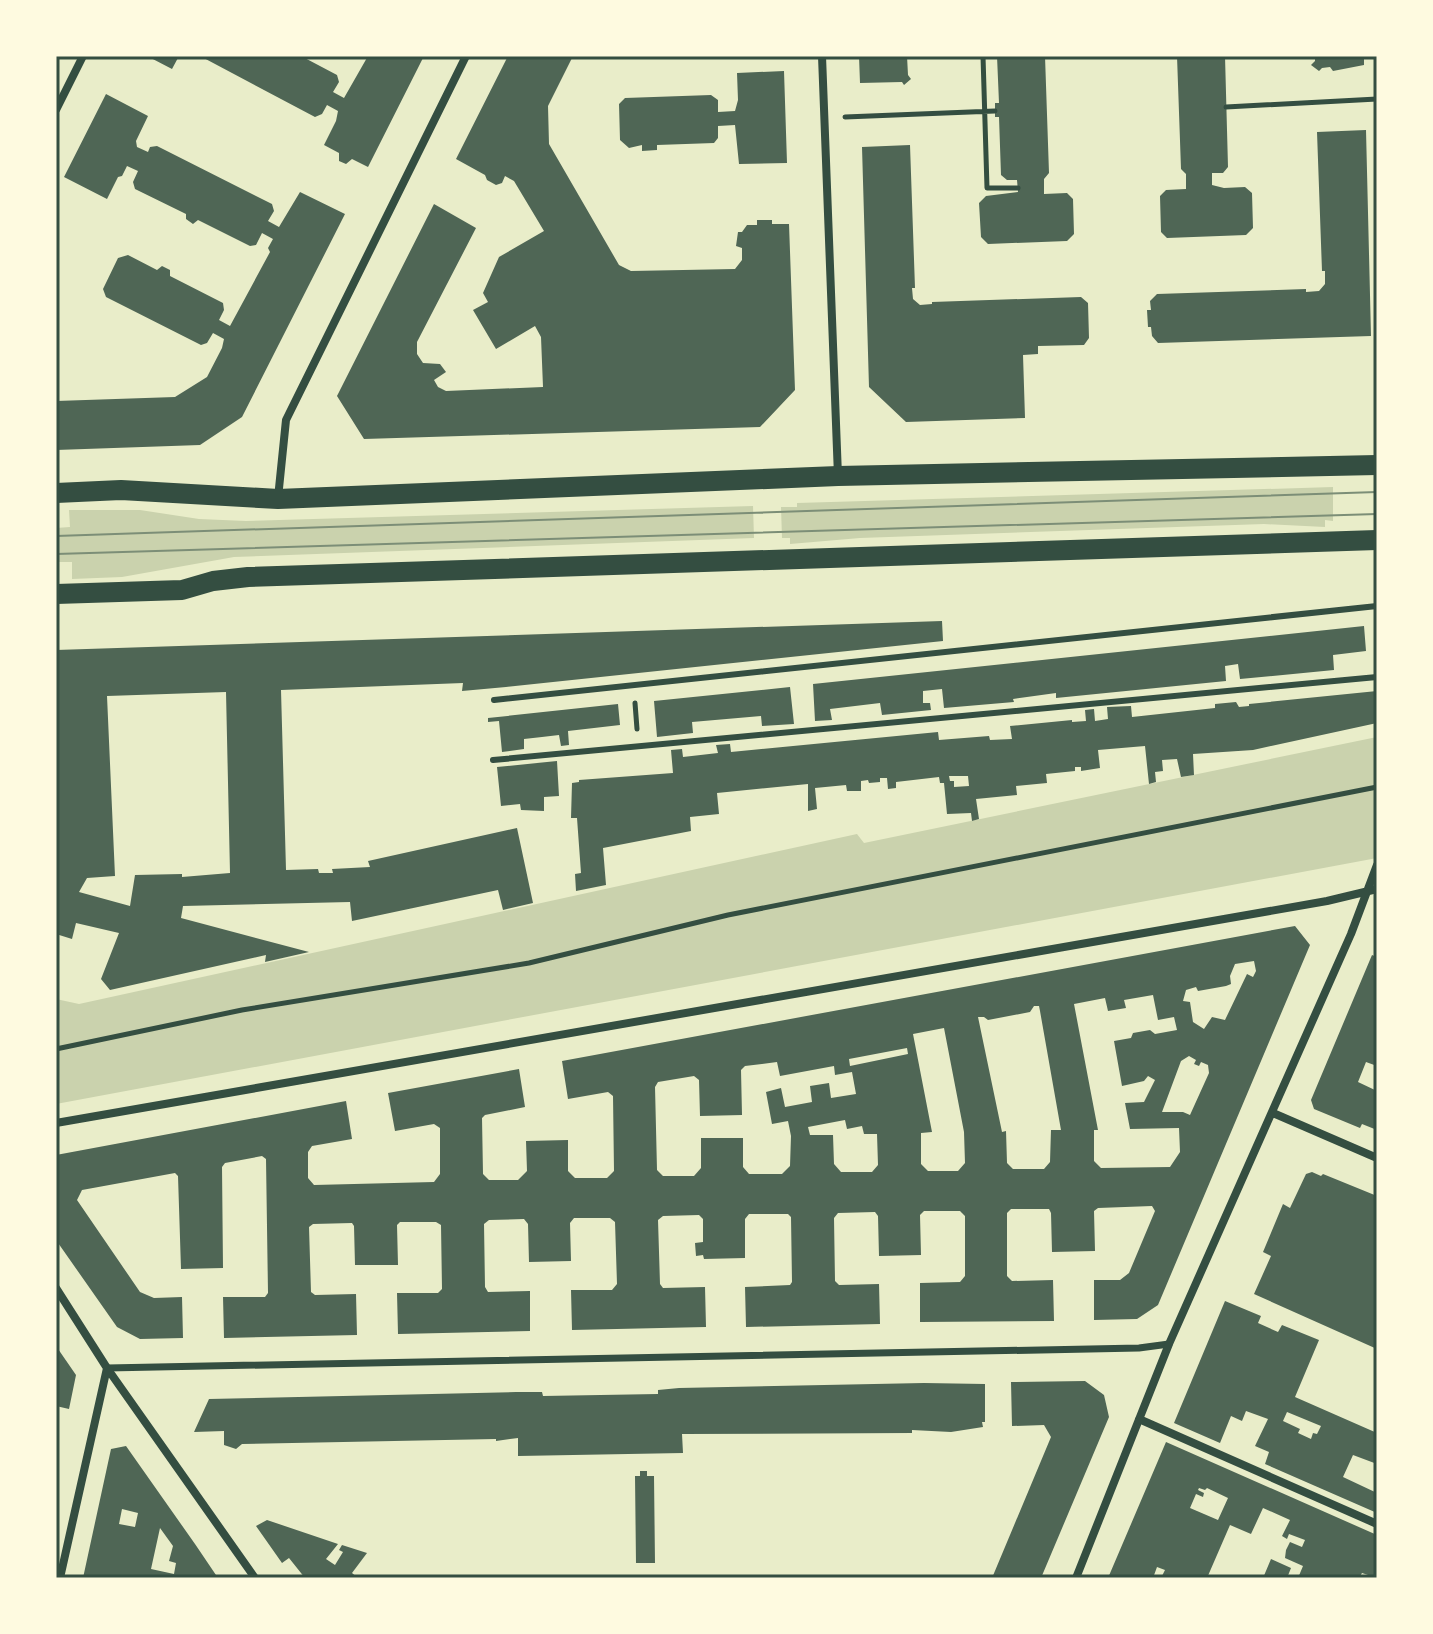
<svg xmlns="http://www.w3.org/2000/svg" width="1433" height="1634" viewBox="0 0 1433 1634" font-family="Mulish,sans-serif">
	<rect width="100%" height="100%" fill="#e9edc9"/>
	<path fill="#cad2ad" d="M1333 487V521L1325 520V527L1264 524 860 538 790 544V538H782L781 507H797V503Z
		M753 506 754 538 234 557 122 577 72 579V562H56V528L70 527 69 510H140L199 519 246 521Z
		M1377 737V858L56 1104V999L79 1004 857 834 864 843Z"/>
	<path fill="#4f6655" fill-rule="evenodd" d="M147 56H179L172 69Z
		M200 56H301L337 75 339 82 333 92 344 98 368 56H424L368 167 352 159 346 164 339 161V153L324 145 336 121 338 111 327 105 322 114 315 117Z
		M508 56H573L548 106 549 144 619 265 631 271 735 269 742 260V248L736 246 738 232H742L747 225H757V220H772V224H789L795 390 760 427 364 439 337 396 434 204 476 228 417 342V354L423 363 440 364 446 372 434 380 438 387 446 391 543 387 541 337 535 326 496 349 473 310 488 302 483 293 499 257 544 231 514 181 505 176 502 183 496 185 487 180 485 175 456 159Z
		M859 56H907L908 75 911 79 904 85 902 82 860 83Z
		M997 56H1045L1049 173 1044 179V194L1067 193 1073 199 1074 234 1067 241 988 244 981 237 979 203 986 196 1018 192 1017 180H1007L1001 175 999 117H995V103H999Z
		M1177 56H1225L1228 167 1223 173H1212V185L1224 188 1245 187 1252 193 1253 228 1246 235 1167 238 1161 232 1160 196 1166 190 1186 189V174L1181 169Z
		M1315 56H1364V65L1333 71 1330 67 1322 68 1319 71 1311 65 1315 61Z
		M784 71 787 163 739 164 735 125 718 126V138L714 143 657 145V150L642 151V145L629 148 620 140 619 104 625 98 711 95 718 100V112L735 111 738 100 737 73Z
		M106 94 148 116 136 141 137 147 148 152 150 147 157 146 272 204 274 211 268 221 279 227 300 192 345 214 242 417 200 445 56 450V401L175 397 207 377 222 348 224 339 213 333 207 343 201 345 106 297 103 289 118 258 128 255 157 270 162 266 170 270V276L223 303 224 310 219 320 230 326 270 252 268 248 273 239 262 233 256 245 250 246 198 220 193 224 186 219V214L135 189 133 182 138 171 127 166 122 176 118 177 107 199 64 177Z
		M1366 130 1371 336 1158 343 1152 336 1151 327H1148L1147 310H1151L1150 301 1157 294 1306 289V292L1319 291 1325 284V271H1322L1317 132Z
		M910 145 915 288H912L913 299 920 305 932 304V302L1081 297 1088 303 1089 338 1084 345 1038 346V354L1023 355 1025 418 906 422 869 387 862 147Z
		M942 621 943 641 506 687 462 691 463 683 281 690 286 870 318 869 319 873H333L332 869 370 867 368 861 517 828 533 903 503 910 498 890 352 921 350 902 183 906 181 918 309 952 265 962 266 955 110 990 101 979 119 933 76 923 72 939 56 934V862H59L56 650ZM226 692 230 873 182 877V874L135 875 130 906 79 892 87 878 115 876 107 696Z
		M1364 626 1366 651 1333 655 1334 670 1240 679 1238 664 1225 666 1226 681 1056 698V693L1013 699 1014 702 944 708 942 689 923 691V703H930L931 710 882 715 880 703 830 709 832 720 815 721 813 684Z
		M790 687 794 724 762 726 761 716 692 722 693 733 657 737 654 701Z
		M1377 691V723L1253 750 1193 754 1194 775 1181 777 1177 759 1162 760 1163 771 1155 772 1156 782 1149 784 1145 746 1098 750 1100 768 1081 771V767H1075V771L1046 774 1047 783 1016 786 1017 795 976 799 979 819 972 821 971 813 947 814 944 783H940L939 777 896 782V788L888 789 887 778H880V782L869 783 868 780 861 781V791H847L846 785 815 788 817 809 808 811V784L717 793 719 814 690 817 691 831 603 848 606 885 576 891 575 874 581 873 577 818H571L572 783 579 782V780L673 773 671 750 682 749 683 757 718 753 716 745 730 744 731 752 938 732 939 740 989 736 990 740 1012 739 1010 726 1072 720V722L1086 721 1085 710 1094 709 1095 721 1108 719 1107 707 1131 706 1132 717 1215 708V704L1236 702 1239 707 1249 706V704ZM949 776H968L969 786 954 787V781H950Z
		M618 704 620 725 568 731 569 745 561 746 559 735 542 737 524 739V749L502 752 499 721 488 722V718Z
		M557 761 559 796 544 797V811L521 810 520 804 501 806 497 767Z
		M1295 926 1310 945 1158 1305 1137 1319 1094 1320V1280H1120L1129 1273 1155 1211 1152 1206 1098 1208 1094 1211 1095 1251 1052 1252 1051 1213 1049 1209H1011L1007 1213V1276L1012 1281 1053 1280 1054 1321 920 1322V1283L960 1282 965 1276V1216L960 1211H924L920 1215 921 1255 879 1256 878 1216 875 1212 838 1213 834 1218 835 1281 839 1285 879 1284 880 1324 746 1327 745 1287 790 1285 792 1282 791 1217 788 1214H749L745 1219V1258L704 1259 703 1255 696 1256 695 1243 703 1242V1219L699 1215 663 1216 658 1220 660 1284 663 1288 705 1287 706 1327 572 1330 571 1290H612L617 1284 615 1222 610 1218H574L570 1223 571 1261 529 1262 528 1224 524 1219 489 1220 484 1224 485 1287 488 1292 530 1291V1331L398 1334 397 1293H438L442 1289 441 1225 436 1222H400L397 1225 398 1265H355L354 1226 352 1223 313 1224 309 1227 311 1292 315 1295 356 1294 357 1335 224 1338 223 1297H265L268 1293 266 1159 262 1156 225 1163 222 1167 223 1268 181 1269 178 1176 175 1173 82 1190 77 1200 140 1292 154 1298 182 1297 183 1338 140 1339 117 1327 56 1240V1155L346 1101 352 1139 312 1146 308 1152V1178L314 1185 434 1182 440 1174V1128L434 1124 395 1131 388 1093 519 1069 525 1107 485 1115 482 1118 483 1174 489 1180H518L527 1171 526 1141 568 1140V1171L575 1178H607L614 1171 613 1096 608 1092 568 1099 562 1061ZM1254 961 1256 971 1253 977 1247 974 1225 1020 1212 1017 1204 1029 1193 1022 1190 1002 1183 1001 1186 990 1196 987 1198 991 1226 986 1231 984 1230 976 1235 964ZM1153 995 1158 1020 1174 1017 1177 1030 1155 1034 1150 1030 1133 1033 1131 1038 1114 1041 1122 1086 1144 1081 1148 1076 1155 1080 1144 1102 1125 1103 1130 1129 1179 1128 1180 1152 1170 1167 1101 1168 1094 1161V1130H1098L1074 1004 1105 998 1108 1011 1126 1008 1124 1000ZM1034 1006H1039L1040 1011 1061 1130H1051L1050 1162 1044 1169H1013L1007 1163 1006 1131 1002 1132 978 1017H984L988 1020 1030 1012ZM944 1028 964 1132 965 1163 958 1171H928L921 1164V1133L932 1132 913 1034ZM907 1048 908 1054 850 1066 849 1059ZM1189 1056 1196 1060 1194 1064 1199 1066 1201 1062 1208 1065 1209 1073 1190 1115 1183 1112H1162L1181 1061ZM777 1062 780 1076 834 1066 835 1075 852 1072 856 1094 831 1098 829 1083 810 1086 812 1102 785 1107 781 1088 766 1092 772 1124 788 1121 791 1136 790 1166 782 1174H749L743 1167V1138H701V1168L694 1176H663L657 1170 655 1087 658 1082 694 1076 699 1080 700 1116 742 1115 741 1070 745 1066ZM845 1120 847 1129 862 1126 864 1134H877L878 1165 872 1172H841L834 1164 833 1135H810L808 1127Z
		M1372 955 1377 957V1066L1366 1062 1358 1082 1377 1091V1130L1362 1124 1360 1128 1314 1109 1311 1100Z
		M1312 1172 1321 1176 1323 1174 1377 1196V1349L1254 1294 1271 1256 1263 1252 1283 1204 1290 1208 1306 1174Z
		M1225 1301 1261 1316 1258 1323 1278 1332 1282 1325 1319 1340 1295 1397 1377 1433V1464L1353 1455 1343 1477 1377 1493V1513L1265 1464 1269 1452 1255 1446 1268 1419 1246 1411 1242 1421 1231 1416 1220 1443 1174 1423ZM1287 1412 1321 1426 1317 1434 1313 1433 1311 1439 1298 1433 1300 1429 1283 1421Z
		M56 1346 76 1375 69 1409 56 1406Z
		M1085 1381 1104 1395 1109 1417 1041 1578H992L1051 1437 1044 1425 1012 1426 1011 1382Z
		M924 1383 985 1384V1422H982L983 1427 951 1432 912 1430V1433L682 1434 683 1453 518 1456V1438L496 1441V1439L242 1444 236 1449 224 1445V1431L194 1432 209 1399 516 1392H542L543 1396 658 1394V1390L679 1388Z
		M1166 1442 1377 1535V1578L1362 1573 1359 1578H1298L1303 1566 1285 1558 1286 1550 1290 1542 1302 1547 1305 1540 1289 1534 1287 1539 1282 1536 1290 1520 1263 1508 1251 1534 1230 1525 1207 1578H1161L1165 1570 1157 1567 1153 1578H1108ZM1199 1488 1205 1490 1207 1488 1228 1498 1218 1520 1190 1508 1196 1494 1203 1497 1204 1493 1198 1490Z
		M126 1446 195 1544 218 1578H83L111 1449ZM122 1509 138 1513 135 1527 119 1524ZM160 1528 173 1546 169 1561 176 1563 174 1574 151 1569Z
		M640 1471H647V1476H654L655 1563H636L635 1476H640Z
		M267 1520 338 1544 326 1559 335 1565 343 1552 339 1550 342 1545 367 1553 352 1573 358 1578H305L289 1558 282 1563 256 1526Z
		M1271 1559 1291 1568 1287 1578H1263Z"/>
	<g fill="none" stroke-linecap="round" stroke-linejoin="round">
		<path stroke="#344e41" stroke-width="5" d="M983 56 987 188H1018
			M1226 107 1377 99
			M845 117 995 111
			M635 703 637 729
			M56 1049 242 1010 529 963 728 915 1377 787"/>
		<path stroke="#344e41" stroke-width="6" d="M494 700 1377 606
			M493 760 1377 677"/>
		<path stroke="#344e41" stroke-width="7" d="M107 1368 1139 1348 1169 1344"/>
		<path stroke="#344e41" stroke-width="8" d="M822 56 838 476
			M56 110 83 56
			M278 498 286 420 466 56
			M1273 1113 1377 1158
			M56 1123 1327 901 1377 889
			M56 1288 107 1368 255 1578
			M1139 1419 1377 1524
			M60 1578 107 1368
			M1076 1578 1169 1344 1351 934 1377 865"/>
		<path stroke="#344e41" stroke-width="20" d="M56 493 121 490 278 499 838 476 1377 465
			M56 594 182 590 213 581 248 577 1377 540"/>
		<path stroke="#7c8e77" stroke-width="2" d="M56 536 1377 492
			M56 554 1377 514"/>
	</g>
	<rect width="1433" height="1634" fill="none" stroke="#fefae0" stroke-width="116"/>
	<rect x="58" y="58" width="1317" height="1518" fill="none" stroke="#344e41" stroke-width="3"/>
</svg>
